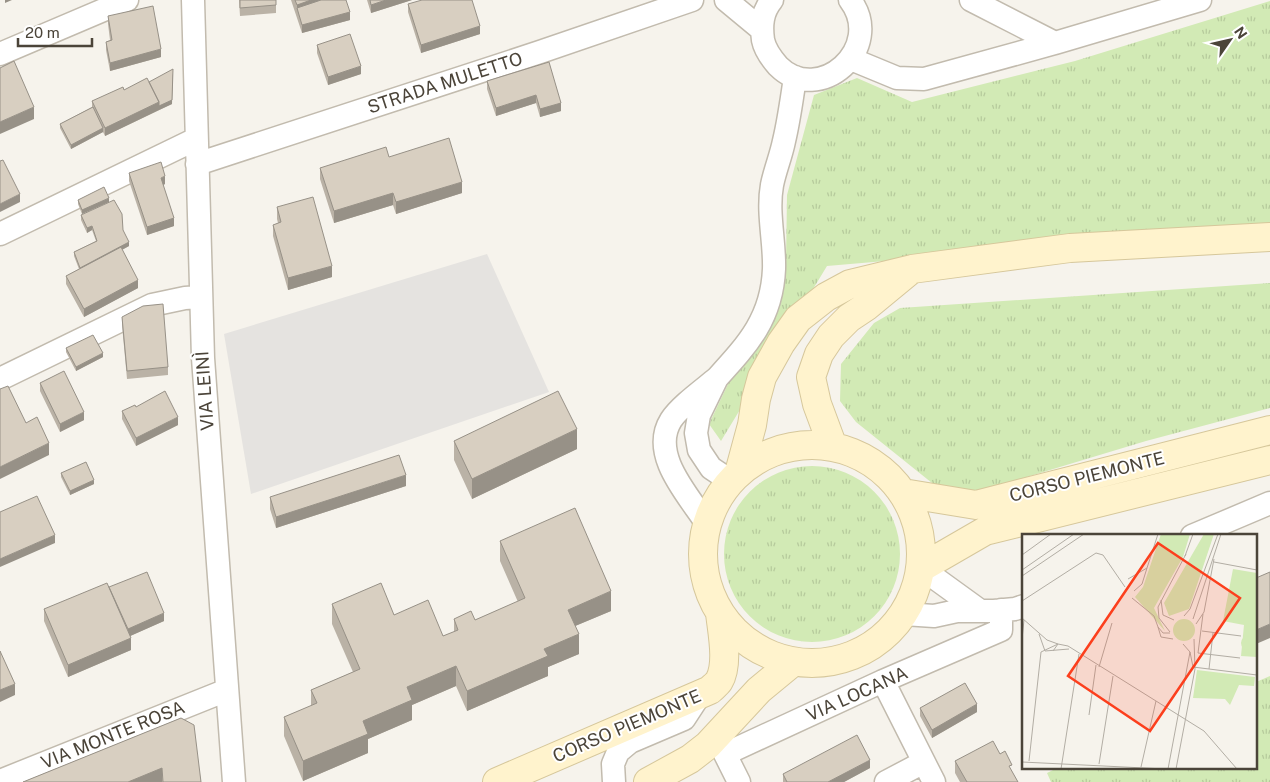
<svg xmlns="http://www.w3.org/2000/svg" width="1270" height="782" viewBox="0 0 1270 782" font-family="'Public Sans',sans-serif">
	<defs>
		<pattern id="grass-tufts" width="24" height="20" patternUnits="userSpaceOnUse" patternTransform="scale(1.25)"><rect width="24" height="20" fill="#d2eab5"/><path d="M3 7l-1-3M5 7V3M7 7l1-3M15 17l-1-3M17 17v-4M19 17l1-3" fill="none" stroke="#b6ca9c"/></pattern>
	</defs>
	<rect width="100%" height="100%" fill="#f6f3ec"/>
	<path fill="url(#grass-tufts)" d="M1270 1V228L827 266 721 441 709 424 786 262 787 195 814 95 857 78 912 102 1075 61Z
		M1270 283V408L1146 441 971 494 937 487 856 422 840 401 841 364 874 323 900 308Z
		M724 554a88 88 0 1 1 176 0a88 88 0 1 1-176 0Z
		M1270 676V782H1051L1047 773 1057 768H1256V682Z"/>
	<path fill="#e5e3e0" d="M487 254 549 392 251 494 224 334Z"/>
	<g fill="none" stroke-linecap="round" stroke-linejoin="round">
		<g stroke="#c2bbae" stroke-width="25">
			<path id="street" d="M193 0 203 358 234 782
				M726 0 761 29
				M772 0C762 12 761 25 763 40 765 50 771 58 778 66 819 107 886 48 850 0
				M971 0 1055 43 1200 0
				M0 54 127 0
				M851 59 897 78 924 79 1055 43
				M197 164 540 52 692 0
				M0 234 196 139
				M717 378C748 344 772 318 774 269 775 242 767 213 772 185 775 170 781 156 784 141 789 120 792 98 795 77
				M0 379 152 305 185 298 200 297
				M707 524C690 497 649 455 671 420 680 406 704 389 717 378L699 415 696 433 699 450 711 468 732 482
				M1192 536 1270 503
				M921 568 979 610
				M904 614 934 616 957 611H994L1015 609 1024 606
				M883 681 934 782
				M0 781 227 690
				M614 782 613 764 618 752 630 742 684 719 699 696
				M739 782 725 754 883 681 1001 630V610
				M886 782 924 762"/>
		</g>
		<g stroke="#d6c79b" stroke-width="30">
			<path id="secondary" d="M703 554a109 109 0 1 1 218 0a109 109 0 1 1-218 0Z
				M833 447 817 404 811 377 819 354 831 336 849 318 867 306 907 273
				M739 473 752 425 756 399 762 377 781 343 798 319 826 297 850 284 912 269 1070 248 1270 237
				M903 493 976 505 1270 430
				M921 568 985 531 1270 460
				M497 782 710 690C713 687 717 684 719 681 729 664 722 632 720 613
				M648 782 690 759 708 745 759 690 793 662"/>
		</g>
		<use href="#street" stroke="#fff" stroke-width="22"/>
		<use href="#secondary" stroke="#fff3cd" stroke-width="28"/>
	</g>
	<path fill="#bab2a6" d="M239 0H276V13L240 16Z
		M291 0H346L350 20 302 33Z
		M367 0H412L371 13Z
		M408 4 480 34 421 53 408 12Z
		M108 16 161 57 110 71 106 50V42L110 40 108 24Z
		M317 45 361 74 328 85 317 53Z
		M487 81 561 103V111L540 117 536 103 496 116 487 89Z
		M149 82 172 104 105 136 103 132 71 149 60 128V124L92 107V101Z
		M389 157 462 193 396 214 393 205 334 223 320 179V168Z
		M129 173 165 184 163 185 174 226 147 235 129 181Z
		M78 200 109 202 82 214 78 204Z
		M277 207 332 277 288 290 273 236V225L278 223 277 219Z
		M81 215 123 230 129 246 122 250 138 288 84 317 66 284V276L79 269 74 256V252L96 241 92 230 87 233 81 220Z
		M122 317 168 367V375L127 379 122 325Z
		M66 348 103 357 76 371 66 352Z
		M40 383 84 420 60 432 40 391Z
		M136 407 178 425 136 446 122 419V411Z
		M454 441 577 449 472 499 454 460Z
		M61 473 94 484 70 495 61 477Z
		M406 486 276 528 270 509V497Z
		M500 541 611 611 575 626 579 654 548 667V676L467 711 456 686 412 705V720L368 739V753L303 781 284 736V717L311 706V690L353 672 332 624V604L394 615 443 636 454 632V619L475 620 518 602 500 561Z
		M109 588 164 621 130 636 131 650 68 677 44 621V609Z
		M920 708 977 712 932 738 920 716Z
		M181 718 201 782H23Z
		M1000 754 1012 772 1018 782H960L955 773V761Z
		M870 768 844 782H783V774Z"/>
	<path fill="#979187" d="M5 0H12L5 3Z
		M311 0H346L297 8V5Z
		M386 0H412L371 13V5Z
		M350 12V20L302 33V25Z
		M480 26V34L421 53V45Z
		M161 49V57L110 71V63Z
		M361 66V74L328 85V77Z
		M173 73 172 104 159 110V106Z
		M536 95V103L496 116V108Z
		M159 102V110L105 136V128Z
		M561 103V111L540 117V109Z
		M34 107V119L0 134V122Z
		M103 128V132L71 149V145Z
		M165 176V184L161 186V178Z
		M462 182V193L396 214V202Z
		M393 193V205L334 223V211Z
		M20 194V202L0 212V204Z
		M109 198V202L82 214V210Z
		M174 218V226L147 235V227Z
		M92 226V230L87 233V228Z
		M129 242V246L80 272V268Z
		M332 266V277L288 290V278Z
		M138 280V288L84 317V309Z
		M103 353V357L76 371V367Z
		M84 412V420L60 432V424Z
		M178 417V425L136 446V438Z
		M577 429V449L472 499V479Z
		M49 443V455L0 479V467Z
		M406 475V486L276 528V517Z
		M94 480V484L70 495V491Z
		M55 535V543L0 567V559Z
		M611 591V611L568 629V610Z
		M164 613V621L128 637V629Z
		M1270 624V638L1256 644V630Z
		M579 634V654L548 667V676L467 711V691L544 649Z
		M131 638V650L68 677V665Z
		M456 666V686L412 705V720L368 739V753L303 781V761L363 721 407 687Z
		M15 684V695L0 702V690Z
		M977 704V712L932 738V730Z
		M870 760V768L844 782H828Z
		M162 768V782H128Z"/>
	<path fill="#d8cfc1" stroke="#979187" d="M240 0H276V5L240 8Z
		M295 0H311L297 5Z
		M321 0H346L350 12 302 25 297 8Z
		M370 0H386L371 5Z
		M422 0H472L480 26 421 45 408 4Z
		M153 6 161 49 110 63 106 42 112 40 108 16Z
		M350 34 361 66 328 77 317 45Z
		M14 61 34 107 0 122V68Z
		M549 62 561 103 540 109 536 95 496 108 487 81Z
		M173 69 172 100 159 106V102L149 82Z
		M147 78 159 102 105 128 92 101 123 87 124 90Z
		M93 107 103 128 71 145 60 124Z
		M449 138 462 182 396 202 393 193 334 211 320 168 386 147 389 157Z
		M3 160 20 194 0 204V161Z
		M161 162 165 176 161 178 174 218 147 227 129 173Z
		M104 187 109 198 82 210 78 200Z
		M313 197 332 266 288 278 273 225 281 222 277 207Z
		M114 200 122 214 123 230 129 242 80 268 74 252 97 241 92 226 87 228 81 215Z
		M121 247 138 280 84 309 66 276Z
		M163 304 168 367 127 371 122 317 143 306Z
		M93 335 103 353 76 367 66 348Z
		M64 371 84 412 60 424 40 383Z
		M8 386 26 423 37 417 49 443 0 467V389Z
		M165 391 178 417 136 438 122 411 135 405 136 407Z
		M558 391 577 429 472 479 454 441Z
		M399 455 406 475 276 517 270 497Z
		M86 462 94 480 70 491 61 473Z
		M37 496 55 535 0 559V512Z
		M575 508 611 591 568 610 579 634 544 649 548 656 467 691 456 666 407 687 412 700 363 721 368 734 303 761 284 717 317 703 311 690 360 669 332 604 381 583 394 615 428 600 443 636 458 630 454 619 471 611 475 620 525 598 500 541Z
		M147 572 164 613 128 629 109 587Z
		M1270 572V624L1256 630V578Z
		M107 583 131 638 68 665 44 609Z
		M0 651 15 684 0 690Z
		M965 683 977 704 932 730 920 708Z
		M181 718 194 725 201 782H163L162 768 128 782H23Z
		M857 735 870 760 828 782H787L783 774Z
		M993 741 1000 754 1005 751 1012 765 1009 766 1018 782H967L955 761Z"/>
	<g text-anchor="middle" stroke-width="4" stroke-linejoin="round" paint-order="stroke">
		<g font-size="18" fill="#4b4439" stroke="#fff">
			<text transform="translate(445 83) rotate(-18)" y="6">STRADA MULETTO</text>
			<text transform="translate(205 391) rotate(-94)" y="6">VIA LEINÌ</text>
			<text transform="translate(1087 477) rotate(-14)" y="6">CORSO PIEMONTE</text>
			<text transform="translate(857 694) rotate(-24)" y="6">VIA LOCANA</text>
			<text transform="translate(627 726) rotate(-23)" y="6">CORSO PIEMONTE</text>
			<text transform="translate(113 735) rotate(-22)" y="6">VIA MONTE ROSA</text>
		</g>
	</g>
	<g transform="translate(1022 534)">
		<rect width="235" height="235" fill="#f6f3ec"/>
		<path d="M139 0H168L161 23 132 74 143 97 113 63 121 53ZM182 0H192L167 75 147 82 142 69ZM211 35 235 39V123L219 122 222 91 201 87ZM151 96a11 11 0 1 1 22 0a11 11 0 1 1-22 0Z" fill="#d2eab5"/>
		<path d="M219 109a7 7 0 1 1 14 0a7 7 0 1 1-14 0ZM175 136 233 143 232 152 217 151 208 171 203 165 171 164Z" fill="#d2eab5"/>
		<path fill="none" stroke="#b2ada4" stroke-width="1" d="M0 21 29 0M163 22 171 0M192 28 235 36M0 36 52 0M0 42 62 0M106 45 125 34 136 0M112 57 120 50 125 34M110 64 132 82 136 93M139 66 141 81 152 86M0 67 74 19 81 21 103 53M181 80 176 119 218 124M162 82 168 75 196 0M0 84 25 106 36 110 31 117M171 85 199 0M174 90 182 78 192 25M180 97 219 102M148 98 137 84 136 73 164 20M148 99H141L136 93 139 103 151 105M17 100 23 117 47 115M0 105 2 86M168 118 171 133 235 141M77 133 90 89M187 135 191 99M67 181 74 131M7 227 19 118 36 110 46 112 182 197 215 235M0 228 143 235M77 230 91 142M119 233 134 167M39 235 57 120M146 235 168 118 161 110M154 235 173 135 172 105"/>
		<path fill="#fc3f1d" fill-opacity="0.15" stroke="#fc3f1d" stroke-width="2.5" d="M136 9 218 64 128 197 46 142Z"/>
		<rect width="235" height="235" fill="none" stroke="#4b4439" stroke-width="2.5"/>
	</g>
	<g transform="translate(1230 40) rotate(56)" stroke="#ffffff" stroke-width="4" paint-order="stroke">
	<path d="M0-4L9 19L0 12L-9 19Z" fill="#4b4439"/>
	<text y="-8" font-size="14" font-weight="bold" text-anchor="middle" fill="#4b4439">N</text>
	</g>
	<path d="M18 38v8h74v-8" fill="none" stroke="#4b4439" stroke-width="2.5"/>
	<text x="25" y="38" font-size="15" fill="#4b4439" stroke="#ffffff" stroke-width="4" paint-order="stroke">20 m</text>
</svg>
